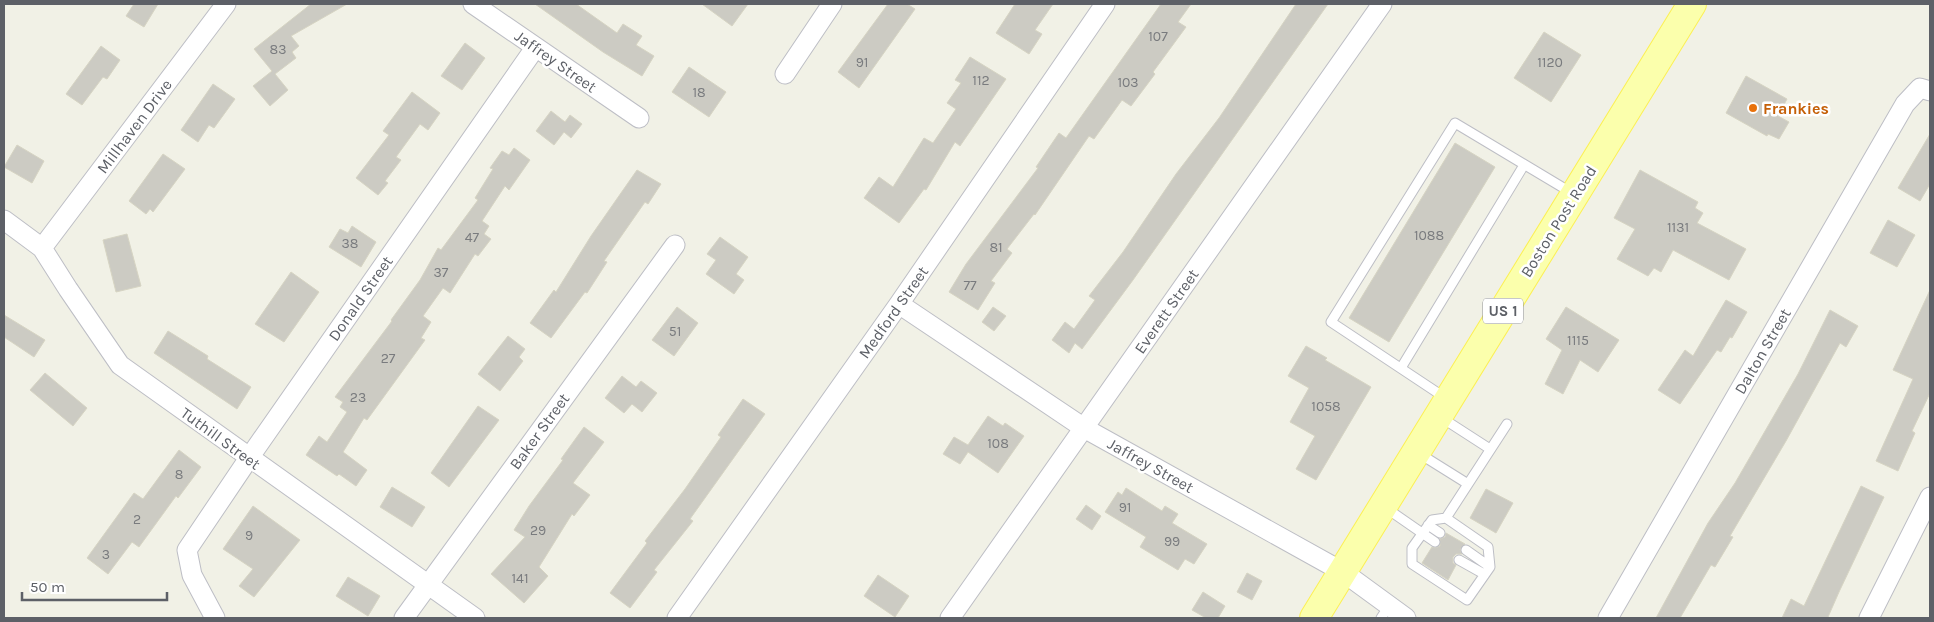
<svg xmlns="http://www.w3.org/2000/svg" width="1934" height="622" viewBox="0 0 1934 622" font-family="Karla,sans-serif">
	<rect width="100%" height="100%" fill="#f1f1e6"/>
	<path fill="#cccbc3" stroke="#d6d4c3" d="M134 4H158L144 27 126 16Z
		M311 4H347L291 36 299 46 292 52 296 58 275 74 288 90 270 106 253 86 272 71 254 49Z
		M535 4H576L617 33 623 24 642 36 636 45 654 56 642 76 603 52Z
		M702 4H748L732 26Z
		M888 4H907L915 9 859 88 838 72Z
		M1015 4H1053L1035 30 1042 34 1029 54 996 33Z
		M1161 4H1191L1178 22 1186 27 1153 72 1155 74 1131 106 1122 100 1094 139 1089 136 1035 215 1034 214 1007 249 1012 253 991 281 995 283 978 310 949 292 966 264 1038 168 1036 167 1059 133 1066 138Z
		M1296 4H1328L1133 280 1082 349 1075 343 1069 353 1052 340 1065 322 1074 329 1095 300 1089 296 1123 252 1176 174 1219 118Z
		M1544 32 1581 55 1551 102 1514 78Z
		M465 43 485 58 462 90 441 76Z
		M101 46 120 60 107 79 103 77 82 105 66 94Z
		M970 57 1006 79 960 146 955 142 926 190 924 189 899 223 864 198 879 177 893 187 924 138 933 143 956 109 947 103 961 83 955 80Z
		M689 67 726 92 709 117 672 92Z
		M1746 76 1787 99 1778 116 1789 122 1779 139 1768 134 1767 136 1726 113Z
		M213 84 235 99 214 128 209 125 198 142 181 130Z
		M412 92 440 113 428 130 420 124 396 157 401 160 385 181 388 183 378 195 356 178 389 135 383 131Z
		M551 111 565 122 570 115 582 124 571 138 564 132 554 145 536 131Z
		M1930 134V184L1920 201 1898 188Z
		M1455 143 1495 167 1389 342 1349 318Z
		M17 145 44 161 32 183 4 167Z
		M514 148 530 160 509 190 505 186 482 221 489 226 484 234 491 239 478 256 475 254 450 293 443 288 423 316 431 322 421 338 425 340 367 420 364 418 343 452 367 470 356 486 339 474 337 476 306 455 319 436 327 442 347 412 340 407 343 402 335 397 392 321 391 320 420 280 438 248 441 250 478 200 475 198 493 169 490 168 502 151 509 155Z
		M163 154 185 169 153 212 150 209 146 214 129 201Z
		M637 170 661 184 648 204 645 202 604 261 607 262 587 293 585 292 551 338 530 323 554 290 556 292 591 236Z
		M1640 170 1698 202 1695 208 1703 213 1697 223 1746 249 1729 280 1673 250 1661 272 1654 268 1648 276 1617 259 1635 229 1614 218Z
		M1888 220 1915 235 1897 267 1870 253Z
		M352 226 376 242 361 267 329 247 340 229 348 233Z
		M127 234 141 286 116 292 103 240Z
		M720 237 748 257 736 274 744 280 734 294 706 274 716 260 707 254Z
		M291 272 319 292 284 342 255 324Z
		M1930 290V393L1912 431 1915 433 1898 471 1876 461 1913 379 1893 370Z
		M1726 300 1747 312 1732 338 1730 337 1721 352 1717 350 1680 404 1658 390 1685 350 1693 356Z
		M677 307 698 323 674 356 652 340Z
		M993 307 1006 316 994 331 982 322Z
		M1566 307 1619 340 1598 372 1580 360 1563 394 1545 384 1562 350 1546 339Z
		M1830 310 1858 326 1846 347 1840 343 1786 441 1730 536 1733 537 1715 567 1711 565 1680 618H1656L1708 523 1735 483 1798 374Z
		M4 315 45 340 34 357 4 337Z
		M168 331 208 356 207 359 251 387 237 409 154 353Z
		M508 336 525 349 519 357 523 361 500 391 478 374Z
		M1306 346 1327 358 1325 360 1371 387 1316 480 1296 469 1315 436 1290 422 1309 388 1288 376Z
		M45 373 87 408 73 426 30 390Z
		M622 376 636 387 641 381 657 393 642 412 632 404 624 413 605 398Z
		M743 399 765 414 690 519 693 521 654 570 657 572 630 608 610 593 647 543 645 541 685 489 721 437 718 435Z
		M478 406 499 420 449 487 431 473Z
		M988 416 1003 426 1005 423 1024 436 998 473 968 452 960 464 943 454 954 437 968 445Z
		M584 427 604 442 573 483 590 495 574 516 572 514 539 567 548 576 524 603 491 574 525 537 514 530 529 506 563 460 561 459Z
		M179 450 201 467 178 498 176 496 139 547 132 542 108 574 87 558 134 493 143 499Z
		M1861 486 1884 497 1839 592 1828 617 1831 618H1782L1791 599 1804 606Z
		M392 487 425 507 412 527 380 507Z
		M1126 488 1162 511 1165 506 1178 514 1172 523 1207 544 1194 564 1185 559 1178 570 1140 547 1146 537 1105 512 1118 492 1122 495Z
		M1486 489 1513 503 1496 533 1470 518Z
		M1086 505 1101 516 1092 530 1076 519Z
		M253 506 300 540 254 597 239 586 253 569 223 549Z
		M1446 533 1465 544 1460 549 1462 554H1456L1453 557V563L1456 565 1448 580 1422 563 1432 547 1435 548 1440 546V539L1445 537Z
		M1247 573 1262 581 1252 600 1237 592Z
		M878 575 909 596 895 617 864 596Z
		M348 577 380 596 368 616 336 596Z
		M1203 592 1225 606 1218 618H1206L1192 610Z"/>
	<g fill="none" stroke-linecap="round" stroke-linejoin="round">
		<g stroke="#bdbec5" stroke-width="11">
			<path id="lane" d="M1401 368 1524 165
				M1447 399 1331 322 1455 123 1572 193
				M1442 418 1490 449
				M1420 454 1468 484
				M1386 508 1435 542
				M1446 518 1488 547 1490 567 1467 600 1412 564V548L1432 520Z
				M1446 518 1507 424
				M1428 525 1440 533
				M1466 550 1490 567
				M1459 560 1484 574
				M1381 618 1389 606"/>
		</g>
		<g stroke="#bdbec5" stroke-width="21">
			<path id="street" d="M473 4 639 118
				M785 74 832 4
				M4 220 42 248 68 289 120 365 475 618
				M42 248 226 4
				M899 304 1084 428 1343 572 1406 618
				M215 618 192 575 187 550 249 458 535 48
				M404 618 675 245
				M677 618 899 304 1105 4
				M950 618 1382 4
				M1608 618 1905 104 1920 88 1930 91
				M1869 618 1930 497"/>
		</g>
		<g stroke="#fcf054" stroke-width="30">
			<path id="primary" d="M1314 618 1692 4"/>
		</g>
		<use href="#lane" stroke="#fff" stroke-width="9"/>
		<use href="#street" stroke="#fff" stroke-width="19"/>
		<use href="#primary" stroke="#fbffac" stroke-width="28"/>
	</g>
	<circle fill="#e8710a" stroke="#fff" stroke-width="2" cx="1753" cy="108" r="5"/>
	<g text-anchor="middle" stroke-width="5" stroke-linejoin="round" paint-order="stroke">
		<g font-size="14" fill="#797b7e">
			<text x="1158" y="41">107</text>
			<text x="278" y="54">83</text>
			<text x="862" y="67">91</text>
			<text x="1550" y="67">1120</text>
			<text x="981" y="85">112</text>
			<text x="1128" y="87">103</text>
			<text x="699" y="97">18</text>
			<text x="1678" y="232">1131</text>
			<text x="1429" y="240">1088</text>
			<text x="472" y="242">47</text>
			<text x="350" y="248">38</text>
			<text x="996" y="252">81</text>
			<text x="441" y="277">37</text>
			<text x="970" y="290">77</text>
			<text x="675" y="336">51</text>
			<text x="1578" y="345">1115</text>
			<text x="388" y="363">27</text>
			<text x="358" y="402">23</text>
			<text x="1326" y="411">1058</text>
			<text x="998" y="448">108</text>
			<text x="179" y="479">8</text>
			<text x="1125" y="512">91</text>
			<text x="137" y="524">2</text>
			<text x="538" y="535">29</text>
			<text x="249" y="540">9</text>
			<text x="1172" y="546">99</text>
			<text x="106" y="559">3</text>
			<text x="520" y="583">141</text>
		</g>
		<rect fill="#fff" stroke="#8e9095" stroke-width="1" x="1483" y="298.5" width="40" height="25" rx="4"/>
		<g font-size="15" font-weight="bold" fill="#5d6067">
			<text x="1503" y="316">US 1</text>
		</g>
		<g font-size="16" fill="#5d6067" stroke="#fff">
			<text transform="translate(556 61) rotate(35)" y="6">Jaffrey Street</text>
			<text transform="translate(134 126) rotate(-53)" y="6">Millhaven Drive</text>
			<text transform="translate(1558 221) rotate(-58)" y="6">Boston Post Road</text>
			<text transform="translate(360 298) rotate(-55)" y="6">Donald Street</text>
			<text transform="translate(1166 311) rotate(-55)" y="6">Everett Street</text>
			<text transform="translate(893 312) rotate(-55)" y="6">Medford Street</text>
			<text transform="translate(1762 351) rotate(-60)" y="6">Dalton Street</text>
			<text transform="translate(539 431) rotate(-54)" y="6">Baker Street</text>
			<text transform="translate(221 438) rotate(36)" y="6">Tuthill Street</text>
			<text transform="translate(1151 465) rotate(29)" y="6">Jaffrey Street</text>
		</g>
		<g font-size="16" font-weight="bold" fill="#c56008" stroke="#fff" text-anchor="start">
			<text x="1763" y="114">Frankies</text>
		</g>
	</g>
	<rect width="1934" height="622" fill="none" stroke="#5d6067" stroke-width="10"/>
	<path d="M22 592v8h145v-8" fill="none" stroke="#5d6067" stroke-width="2.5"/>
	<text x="30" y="592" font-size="15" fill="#5d6067" stroke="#ffffff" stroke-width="4" paint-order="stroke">50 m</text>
</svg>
